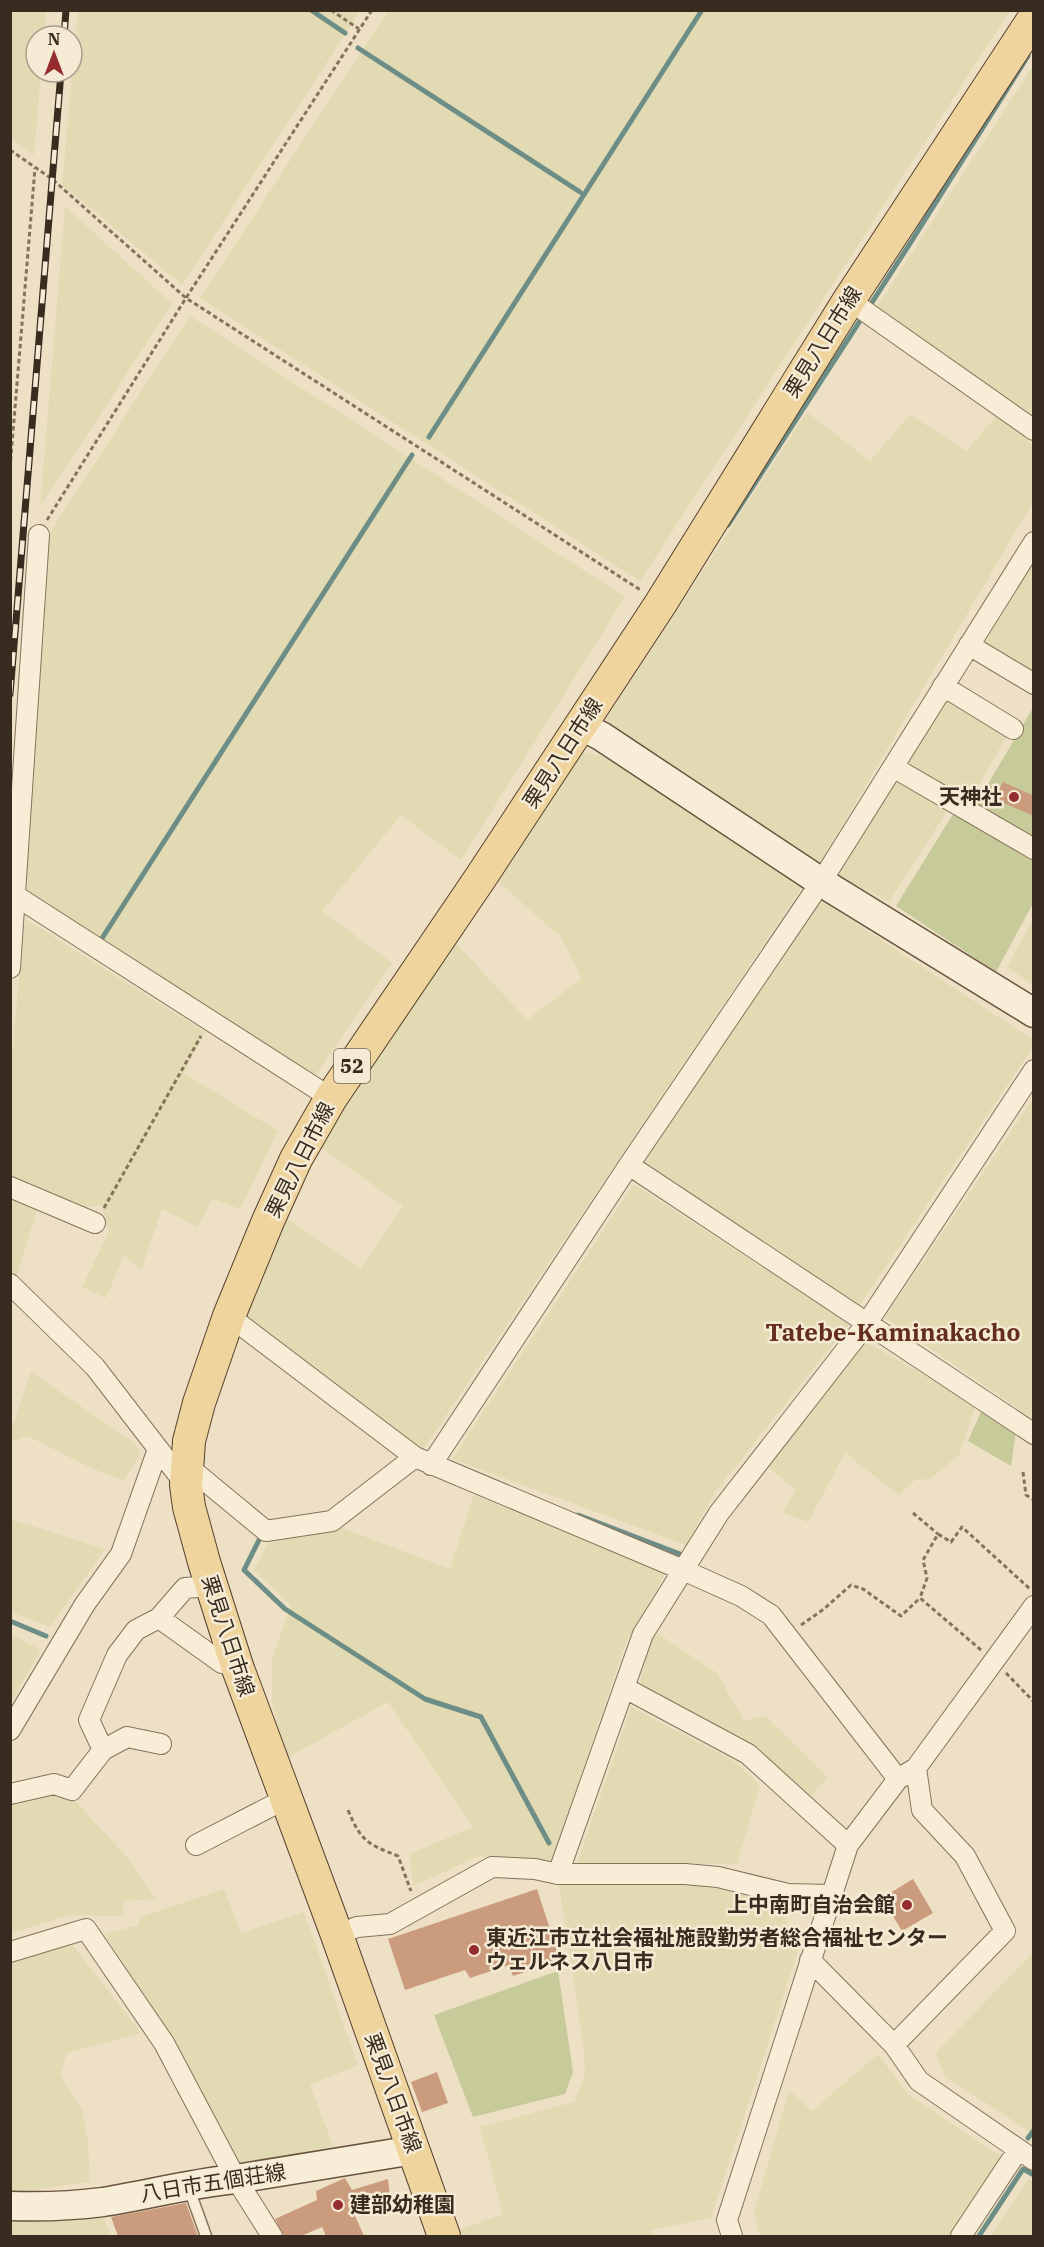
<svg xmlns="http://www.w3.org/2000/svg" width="1044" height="2247" viewBox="0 0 1044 2247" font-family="'IBM Plex Serif','Noto Sans JP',serif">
	<rect width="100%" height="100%" fill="#ede0c5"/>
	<path fill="#e2dab2" d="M11 10 46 11 44 36H36V72H41L34 155 11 139Z
		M78 11H360L182 285 62 184Z
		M388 11H1010L640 581 200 298Z
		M1033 66 1034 432 1027 441 1033 446V502L817 868 601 726 807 412 870 461 910 415 967 451 1007 403 876 308Z
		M65 206 172 304 40 507Z
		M190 316 625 597 461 860 401 815 322 911 392 963 312 1080 26 890 47 537Z
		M1033 563V674L982 642Z
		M945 698 1009 732 968 804 956 797 889 902 837 875Z
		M575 750 602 756 803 886 422 1451 239 1313 276 1211 361 1269 403 1206 317 1145 453 940 527 1020 582 978 561 937 495 879Z
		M822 901 1033 1040V1047L858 1308 644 1160Z
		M25 919 205 1032 184 1073 278 1131 240 1209 212 1199 198 1227 162 1209 141 1270 124 1254 106 1298 82 1287 109 1232 101 1205 73 1209 41 1196 16 1279 11 1273 10 1072Z
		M1033 920V985L1007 967Z
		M1033 1099V1419L885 1317Z
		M634 1184 849 1324 715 1492 686 1545 452 1459Z
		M866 1342 976 1405 959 1455 930 1479 915 1480 899 1495 845 1453 808 1522 782 1512 796 1490 768 1467Z
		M31 1372 136 1444 140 1455 123 1480 91 1468 28 1436 11 1442V1422L14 1423Z
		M474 1495 666 1573 626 1642 550 1866 479 1856 413 1886 410 1854 473 1827 388 1702 285 1759 272 1701V1660L291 1605 254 1570 268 1543 342 1528 450 1569Z
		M10 1519 105 1549 50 1627 11 1612Z
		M657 1633 717 1673 744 1721 765 1716 828 1778 807 1799 756 1746 639 1688 649 1644Z
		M11 1634 41 1650 11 1701Z
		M631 1707 735 1762 760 1785 737 1864 666 1863 576 1867Z
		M48 1795 73 1799 128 1858 156 1899 123 1901V1916L70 1915 11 1933V1801Z
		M559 1884 700 1885 779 1902 798 1951 711 2218 650 2230 651 2236H461L459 2230 503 2214 480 2127 574 2102 585 2074 584 2051Z
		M224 1889 241 1933 304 1912 358 2065 310 2085 333 2146 241 2166 167 2032 104 1934 139 1925 140 1917Z
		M72 1944 141 2033 67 2053 60 2075 82 2110 88 2141 90 2182 11 2193V1962Z
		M1033 1952V2134L945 2076 936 2053Z
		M878 2054 908 2094 1003 2158 950 2236H760L754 2212 789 2090 812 2111Z
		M1029 2179 1033 2182V2236H991Z
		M103 2215 111 2236H11V2220Z"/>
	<path fill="#c6cb99" d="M1033 708V844L973 809Z
		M955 811 1033 858V903L996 972 896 906Z
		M982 1410 1016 1431 1011 1466 968 1441Z
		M558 1971 573 2072 565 2094 473 2117 434 2015Z"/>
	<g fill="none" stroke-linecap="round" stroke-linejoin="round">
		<path stroke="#6d8e86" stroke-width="5" d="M311 10 345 33
			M358 48 580 192
			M429 437 702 10
			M728 525 911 242 1028 56
			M99 943 412 455
			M578 1515 680 1554
			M261 1536 244 1570 285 1609 425 1699 481 1717 549 1843
			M10 1621 46 1636
			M1028 2138 1034 2130
			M979 2236 1023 2169 1034 2175"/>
	</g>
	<path fill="#ca9b7c" d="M1003 782 1034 796V816L994 799Z
		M913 1879 933 1913 902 1931 882 1898Z
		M537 1889 560 1960 513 1976 509 1965 470 1978 465 1970 405 1990 388 1939Z
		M437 2072 448 2103 422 2112 411 2082Z
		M345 2178 352 2190 388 2179 390 2198 352 2209 364 2236H326L322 2227 301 2236H284L275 2219 317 2200 316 2191Z
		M186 2203 198 2236H118L111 2217Z"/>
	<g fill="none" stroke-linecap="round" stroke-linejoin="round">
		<g stroke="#87725b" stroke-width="13">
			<path id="lane" d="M188 2186 206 2236"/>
		</g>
		<g stroke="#87725b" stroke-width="22">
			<path id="street" d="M849 300 1034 430
				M969 645 1034 684
				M943 686 1013 729
				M893 767 1034 849
				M16 896 331 1098
				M10 968 39 535
				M629 1165 1034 1434
				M10 1187 95 1223
				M10 1284 95 1367 186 1485
				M229 1316 415 1457 683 1570 741 1596 771 1615 898 1779
				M186 1465 266 1531 332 1521 415 1457
				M431 1465 629 1165 821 882 1034 542
				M159 1618 222 1663 237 1666
				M625 1688 748 1754 848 1845
				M10 1730 85 1604 121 1554 158 1449
				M103 1750 127 1737 161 1744
				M10 1794 54 1784 72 1790 103 1750 89 1720 117 1655 136 1630 159 1618 185 1588 212 1586
				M196 1845 285 1799
				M558 1874 643 1634 719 1513 867 1323 1034 1070
				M337 1935 357 1927 390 1924 492 1867 535 1869 558 1874H685L718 1877 788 1894 830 1895
				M10 1952 86 1929 164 2043 236 2179 272 2236
				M810 1960 894 2045 919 2081 1034 2160
				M894 2045 1005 1931 965 1856 922 1810 916 1768
				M732 2236 727 2220 848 1845 898 1779 916 1768 1034 1606
				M961 2236 1018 2150"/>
		</g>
		<g stroke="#69533e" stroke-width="31">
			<path id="secondary" d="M581 726 601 736 821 882 1034 1013
				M10 2206C42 2207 72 2206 103 2202 148 2195 191 2183 236 2179L414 2150"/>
		</g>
		<g stroke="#55412f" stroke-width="34">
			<path id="primary" d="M444 2236 337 1935 237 1666 204 1562 189 1507 186 1485 189 1441 199 1403 229 1316 268 1221 296 1159 331 1098 481 877 661 603 849 300 1034 18"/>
		</g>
		<path stroke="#87725b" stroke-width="3" stroke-dasharray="4.5 3" stroke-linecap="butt" d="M331 10 359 29
			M10 150 52 179 186 298 642 591
			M10 468 35 168
			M47 520 186 298 372 10
			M104 1208 201 1036
			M1023 1472 1026 1495 1034 1500
			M913 1513 938 1534
			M801 1625 824 1609 851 1585 863 1589 901 1616 920 1598
			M981 1650 920 1598 927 1578 923 1560 938 1534 951 1542 962 1527 1030 1589
			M1006 1673 1034 1702
			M348 1810C361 1841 367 1844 398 1856L411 1891"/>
		<use href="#lane" stroke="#f8eed8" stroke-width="10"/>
		<use href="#street" stroke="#f8eed8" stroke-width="20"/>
		<use href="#secondary" stroke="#f8eed8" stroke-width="28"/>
		<use href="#primary" stroke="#efd49e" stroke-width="32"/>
		<g stroke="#382b1f" stroke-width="7">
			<path id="rail" d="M64 36 66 10
				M10 694 61 72"/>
		</g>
		<use href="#rail" stroke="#f5ebd4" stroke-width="4.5" stroke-dasharray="14" stroke-linecap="butt"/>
	</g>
	<g fill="#952d2f" stroke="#f5ebd4" stroke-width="2">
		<circle cx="1014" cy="797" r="6"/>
		<circle cx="907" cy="1905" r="6"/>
		<circle cx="474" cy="1950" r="6"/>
		<circle cx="338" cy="2205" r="6"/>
	</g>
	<g text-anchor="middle" stroke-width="5" stroke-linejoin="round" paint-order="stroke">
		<rect fill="#f5ebd4" stroke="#716555" stroke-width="1.5" x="334" y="1049" width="36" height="34" rx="4.5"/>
		<g font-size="20" font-weight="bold" fill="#382b1f">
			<text x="352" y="1073">52</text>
		</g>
		<g font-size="21" fill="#382b1f" stroke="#f5ebd4">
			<text transform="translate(823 342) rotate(-58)" y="7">栗見八日市線</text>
			<text transform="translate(563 753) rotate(-57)" y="7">栗見八日市線</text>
			<text transform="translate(300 1160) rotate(-63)" y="7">栗見八日市線</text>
			<text transform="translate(228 1636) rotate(72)" y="7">栗見八日市線</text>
			<text transform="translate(393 2093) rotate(70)" y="7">栗見八日市線</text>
			<text transform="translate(213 2183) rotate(-9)" y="7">八日市五個荘線</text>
		</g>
		<g font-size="21" font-weight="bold" fill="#382b1f" stroke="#f5ebd4" text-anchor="end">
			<text x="1002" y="804">天神社</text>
			<text x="895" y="1912">上中南町自治会館</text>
			<text x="486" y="1945" text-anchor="start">東近江市立社会福祉施設勤労者総合福祉センター<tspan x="486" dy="24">ウェルネス八日市</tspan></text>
			<text x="350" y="2212" text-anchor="start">建部幼稚園</text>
		</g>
		<g font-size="24" font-weight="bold" fill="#632d1f" stroke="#f5ebd4">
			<text x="893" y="1341">Tatebe-Kaminakacho</text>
		</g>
	</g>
	<rect width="1044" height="2247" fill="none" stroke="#382b1f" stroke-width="24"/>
	<g transform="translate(54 54)"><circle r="28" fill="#f5ebd4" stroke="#a99e8c" stroke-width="1.5"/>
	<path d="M0-4.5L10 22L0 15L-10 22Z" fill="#952d2f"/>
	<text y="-9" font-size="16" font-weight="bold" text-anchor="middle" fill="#382b1f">N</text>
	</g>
</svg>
